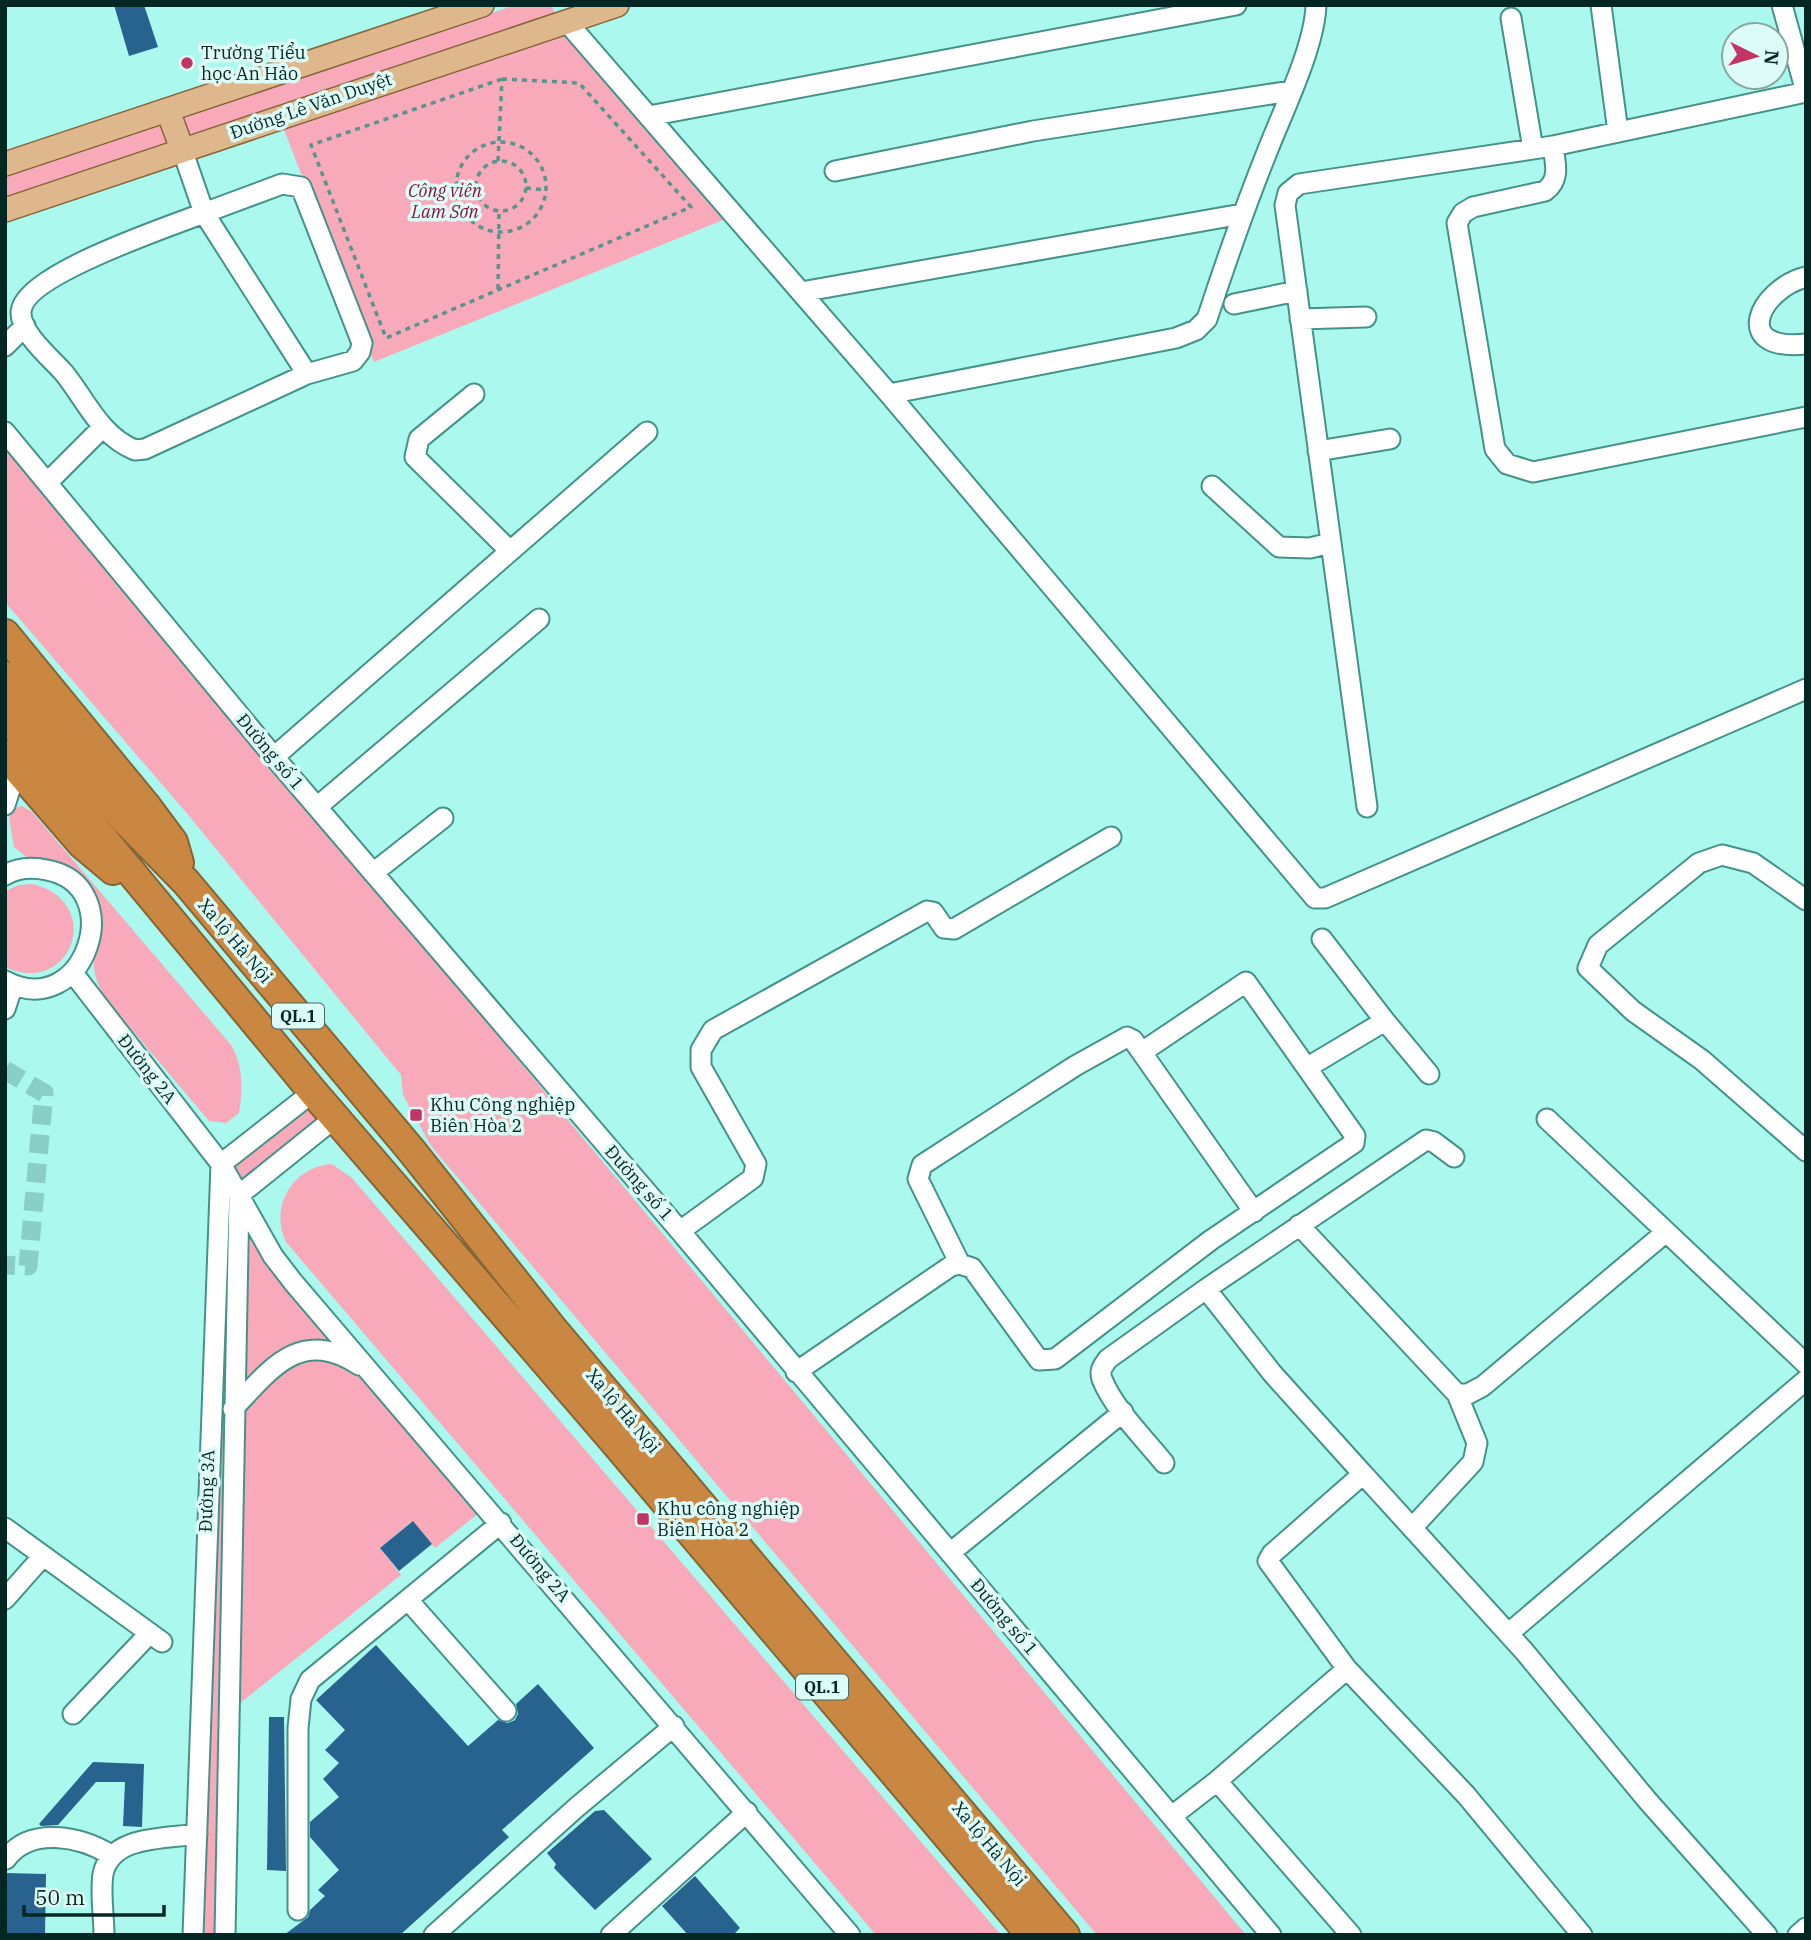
<svg xmlns="http://www.w3.org/2000/svg" width="1811" height="1940" viewBox="0 0 1811 1940" font-family="'IBM Plex Serif',serif">
	<rect width="100%" height="100%" fill="#abf9ee"/>
	<path fill="#f8a9ba" d="M515 5H551L555 13 184 138 178 119Z
		M567 31 728 218 374 362 283 127Z
		M166 122 172 141 5 199V175Z
		M5 443 1246 1935H1097L431 1146 403 1095 401 1075 190 817 5 602Z
		M22 806 32 812 232 1046C243 1067 243 1089 239 1113L226 1123 209 1121 105 998C84 960 99 955 99 917L14 847 9 818 14 808Z
		M33 884C106 903 71 998 5 967V891L19 885Z
		M312 1107 321 1116 239 1182 231 1170Z
		M332 1164 352 1178 1001 1935H876L286 1242C269 1207 293 1166 332 1164Z
		M250 1235 264 1263 334 1345 245 1388Z
		M322 1354 359 1373 479 1513 435 1548 412 1521 380 1548 401 1575 239 1704 244 1407 292 1362Z
		M220 1433H223L214 1935H204Z"/>
	<path fill="#286390" d="M114 5H144L158 47 129 56Z
		M413 1521 432 1544 399 1571 380 1548Z
		M376 1645 468 1746 498 1720 508 1723 515 1720 518 1714 516 1704 538 1684 594 1748 502 1830 509 1837 400 1935H284L308 1917 310 1910 325 1896 318 1890 339 1870 310 1837V1822L339 1797 323 1779 339 1763 325 1750 345 1730 316 1700Z
		M269 1717H284L286 1871 267 1870Z
		M93 1762 144 1764 142 1827 123 1826 125 1782H96L58 1825 41 1826 39 1824Z
		M604 1810 652 1859 595 1910 554 1868 556 1864 547 1853 595 1811Z
		M5 1873 46 1874 45 1935H5Z
		M695 1876 740 1928 733 1935H688L662 1906Z"/>
	<g fill="none" stroke-linecap="round" stroke-linejoin="round">
		<path stroke="#8acfc6" stroke-width="19" stroke-dasharray="19 10" stroke-linecap="butt" d="M5 1070 44 1093 28 1266 5 1265"/>
		<g stroke="#449289" stroke-width="23">
			<path id="minor" d="M1601 5 1618 132
				M1782 5 1806 92
				M1511 18 1533 149
				M566 21 889 394 1315 898H1325L1806 689
				M649 116 1236 5
				M1553 146C1555 163 1561 179 1545 191L1473 207 1463 213 1457 223 1495 449 1507 464 1533 472 1806 417
				M182 149 204 213 282 184 301 187 362 343 360 352 353 361 307 374 145 449 135 450C100 436 86 400 64 373 51 358 21 334 21 313 21 275 171 226 204 213L307 374
				M835 171 1033 131 1291 91
				M1806 277C1759 289 1730 352 1806 344
				M801 292 1242 214
				M1234 304 1297 291
				M1300 319 1366 317
				M5 346 25 326
				M474 394 419 439 415 457 510 551
				M889 394 1176 338 1196 330 1207 319C1226 261 1246 204 1269 147 1284 109 1315 45 1316 5
				M5 432 274 757 680 1231 1271 1935
				M1318 451 1390 439
				M49 481 102 428
				M1212 486 1279 547 1310 548 1330 543
				M274 757 647 432
				M5 805 17 768
				M317 807 539 619
				M1367 807 1285 205 1288 193 1299 184 1553 146 1806 92
				M373 873 443 818
				M5 875C19 867 33 867 47 870 130 886 85 1023 5 981
				M1806 900 1753 863 1722 855 1699 863 1598 945 1588 968 1633 1011 1702 1060 1806 1151
				M73 973 221 1164 273 1256 293 1282 850 1935
				M5 1009 13 985
				M1385 1021 1429 1074
				M1308 1067 1385 1021 1322 939
				M1547 1119 1806 1364
				M239 1195 336 1117
				M1299 1225 1457 1394H1468L1483 1386 1666 1232
				M680 1231 753 1178 756 1164 701 1067V1050L713 1030 927 911 933 912 944 928 954 929 1111 837
				M960 1264 918 1179 922 1165 1075 1066 1127 1037 1133 1040 1254 1212
				M796 1372 951 1266 960 1264 972 1268 1039 1360 1055 1359 1211 1240 1354 1143 1355 1136 1246 982 1142 1052
				M233 1409C271 1368 301 1327 359 1365
				M1164 1463C1144 1438 1114 1409 1102 1379 1099 1370 1103 1366 1108 1359L1206 1289
				M1363 1474 1524 1651 1647 1800 1767 1935
				M5 1528 162 1642
				M1412 1528 1473 1462 1477 1443 1457 1394
				M950 1553 1123 1412
				M5 1599 43 1556
				M408 1600 506 1711
				M1509 1633 1806 1380
				M1347 1669 1466 1795 1582 1935
				M73 1714 149 1634
				M1217 1781 1351 1935
				M1172 1816 1217 1781 1347 1669 1268 1561 1272 1554 1363 1474 1272 1373 1206 1289 1426 1140 1434 1142 1454 1157
				M6 1859C30 1826 80 1836 111 1855
				M298 1910V1728L301 1699 310 1680 501 1523
				M104 1935C104 1916 100 1893 103 1874 111 1835 165 1839 197 1834
				M193 1935 221 1164 313 1092
				M225 1935 239 1196
				M434 1935 577 1807 674 1726
				M611 1935 747 1812
				M1798 1935 1806 1928"/>
		</g>
		<g stroke="#856537" stroke-width="26">
			<path id="major" d="M168 111 182 149
				M5 164 482 5
				M5 210 617 5"/>
		</g>
		<g stroke="#856537" stroke-width="32">
			<path id="highway" d="M5 634 147 807 173 842 179 863
				M5 676 124 819 186 882 411 1150 552 1328 1065 1935
				M5 714 97 831 313 1092 612 1439 1031 1935
				M5 755 82 844 113 870"/>
		</g>
		<path stroke="#5a938c" stroke-width="3.5" stroke-dasharray="5 5" stroke-linecap="butt" d="M502 79 579 83 691 207 386 338 311 145Z
			M456 187a45 45 0 1 1 90 0a45 45 0 1 1-90 0Z
			M498 161 502 79
			M476 186a25 25 0 1 1 50 0a25 25 0 1 1-50 0Z
			M456 183 476 185
			M526 188 546 190
			M498 289 499 211"/>
		<use href="#minor" stroke="#fff" stroke-width="19"/>
		<use href="#major" stroke="#dfb78d" stroke-width="23"/>
		<use href="#highway" stroke="#ca8741" stroke-width="28"/>
	</g>
	<g fill="#c13464" stroke="#defcf7" stroke-width="2.5">
		<circle cx="187" cy="63" r="7"/>
		<rect x="409" y="1108" width="14" height="14" rx="3.5"/>
		<rect x="636" y="1512" width="14" height="14" rx="3.5"/>
	</g>
	<g text-anchor="middle" stroke-width="7" stroke-linejoin="round" paint-order="stroke">
		<g fill="#defcf7" stroke="#466763" stroke-width="2">
			<rect x="272" y="1003.5" width="52" height="25" rx="5"/>
			<rect x="796" y="1674.5" width="52" height="25" rx="5"/>
		</g>
		<g font-size="16" font-weight="bold" fill="#052724">
			<text x="298" y="1022">QL.1</text>
			<text x="822" y="1693">QL.1</text>
		</g>
		<g font-size="18" fill="#052724" stroke="#defcf7" text-anchor="start">
			<text x="201" y="59">Trường Tiểu<tspan x="201" dy="21">học An Hảo</tspan></text>
			<text x="430" y="1111">Khu Công nghiệp<tspan x="430" dy="21">Biên Hòa 2</tspan></text>
			<text x="657" y="1515">Khu công nghiệp<tspan x="657" dy="21">Biên Hòa 2</tspan></text>
		</g>
		<g font-size="18" fill="#052724" stroke="#defcf7">
			<text transform="translate(311 106) rotate(-19)" y="6">Đường Lê Văn Duyệt</text>
			<text transform="translate(270 752) rotate(50)" y="6">Đường số 1</text>
			<text transform="translate(235 941) rotate(50)" y="6">Xa lộ Hà Nội</text>
			<text transform="translate(147 1069) rotate(52)" y="6">Đường 2A</text>
			<text transform="translate(639 1183) rotate(49)" y="6">Đường số 1</text>
			<text transform="translate(623 1411) rotate(50)" y="6">Xa lộ Hà Nội</text>
			<text transform="translate(207 1491) rotate(-88)" y="6">Đường 3A</text>
			<text transform="translate(540 1568) rotate(50)" y="6">Đường 2A</text>
			<text transform="translate(1004 1617) rotate(50)" y="6">Đường số 1</text>
			<text transform="translate(989 1844) rotate(50)" y="6">Xa lộ Hà Nội</text>
		</g>
		<g font-size="18" font-style="italic" fill="#891641" stroke="#defcf7">
			<text x="445" y="197">Công viên<tspan x="445" dy="21">Lam Sơn</tspan></text>
		</g>
	</g>
	<rect width="1811" height="1940" fill="none" stroke="#052724" stroke-width="14"/>
	<g transform="translate(1755 56) rotate(95)"><circle r="33" fill="#defcf7" stroke="#87a7a3" stroke-width="2"/>
	<path d="M0-5L12 26L0 18L-12 26Z" fill="#c13464"/>
	<text y="-10" font-size="19" font-weight="bold" text-anchor="middle" fill="#052724">N</text>
	</g>
	<path d="M24 1905v10h140v-10" fill="none" stroke="#052724" stroke-width="3.5"/>
	<text x="35" y="1905" font-size="21" fill="#052724" stroke="#defcf7" stroke-width="5" paint-order="stroke">50 m</text>
</svg>
